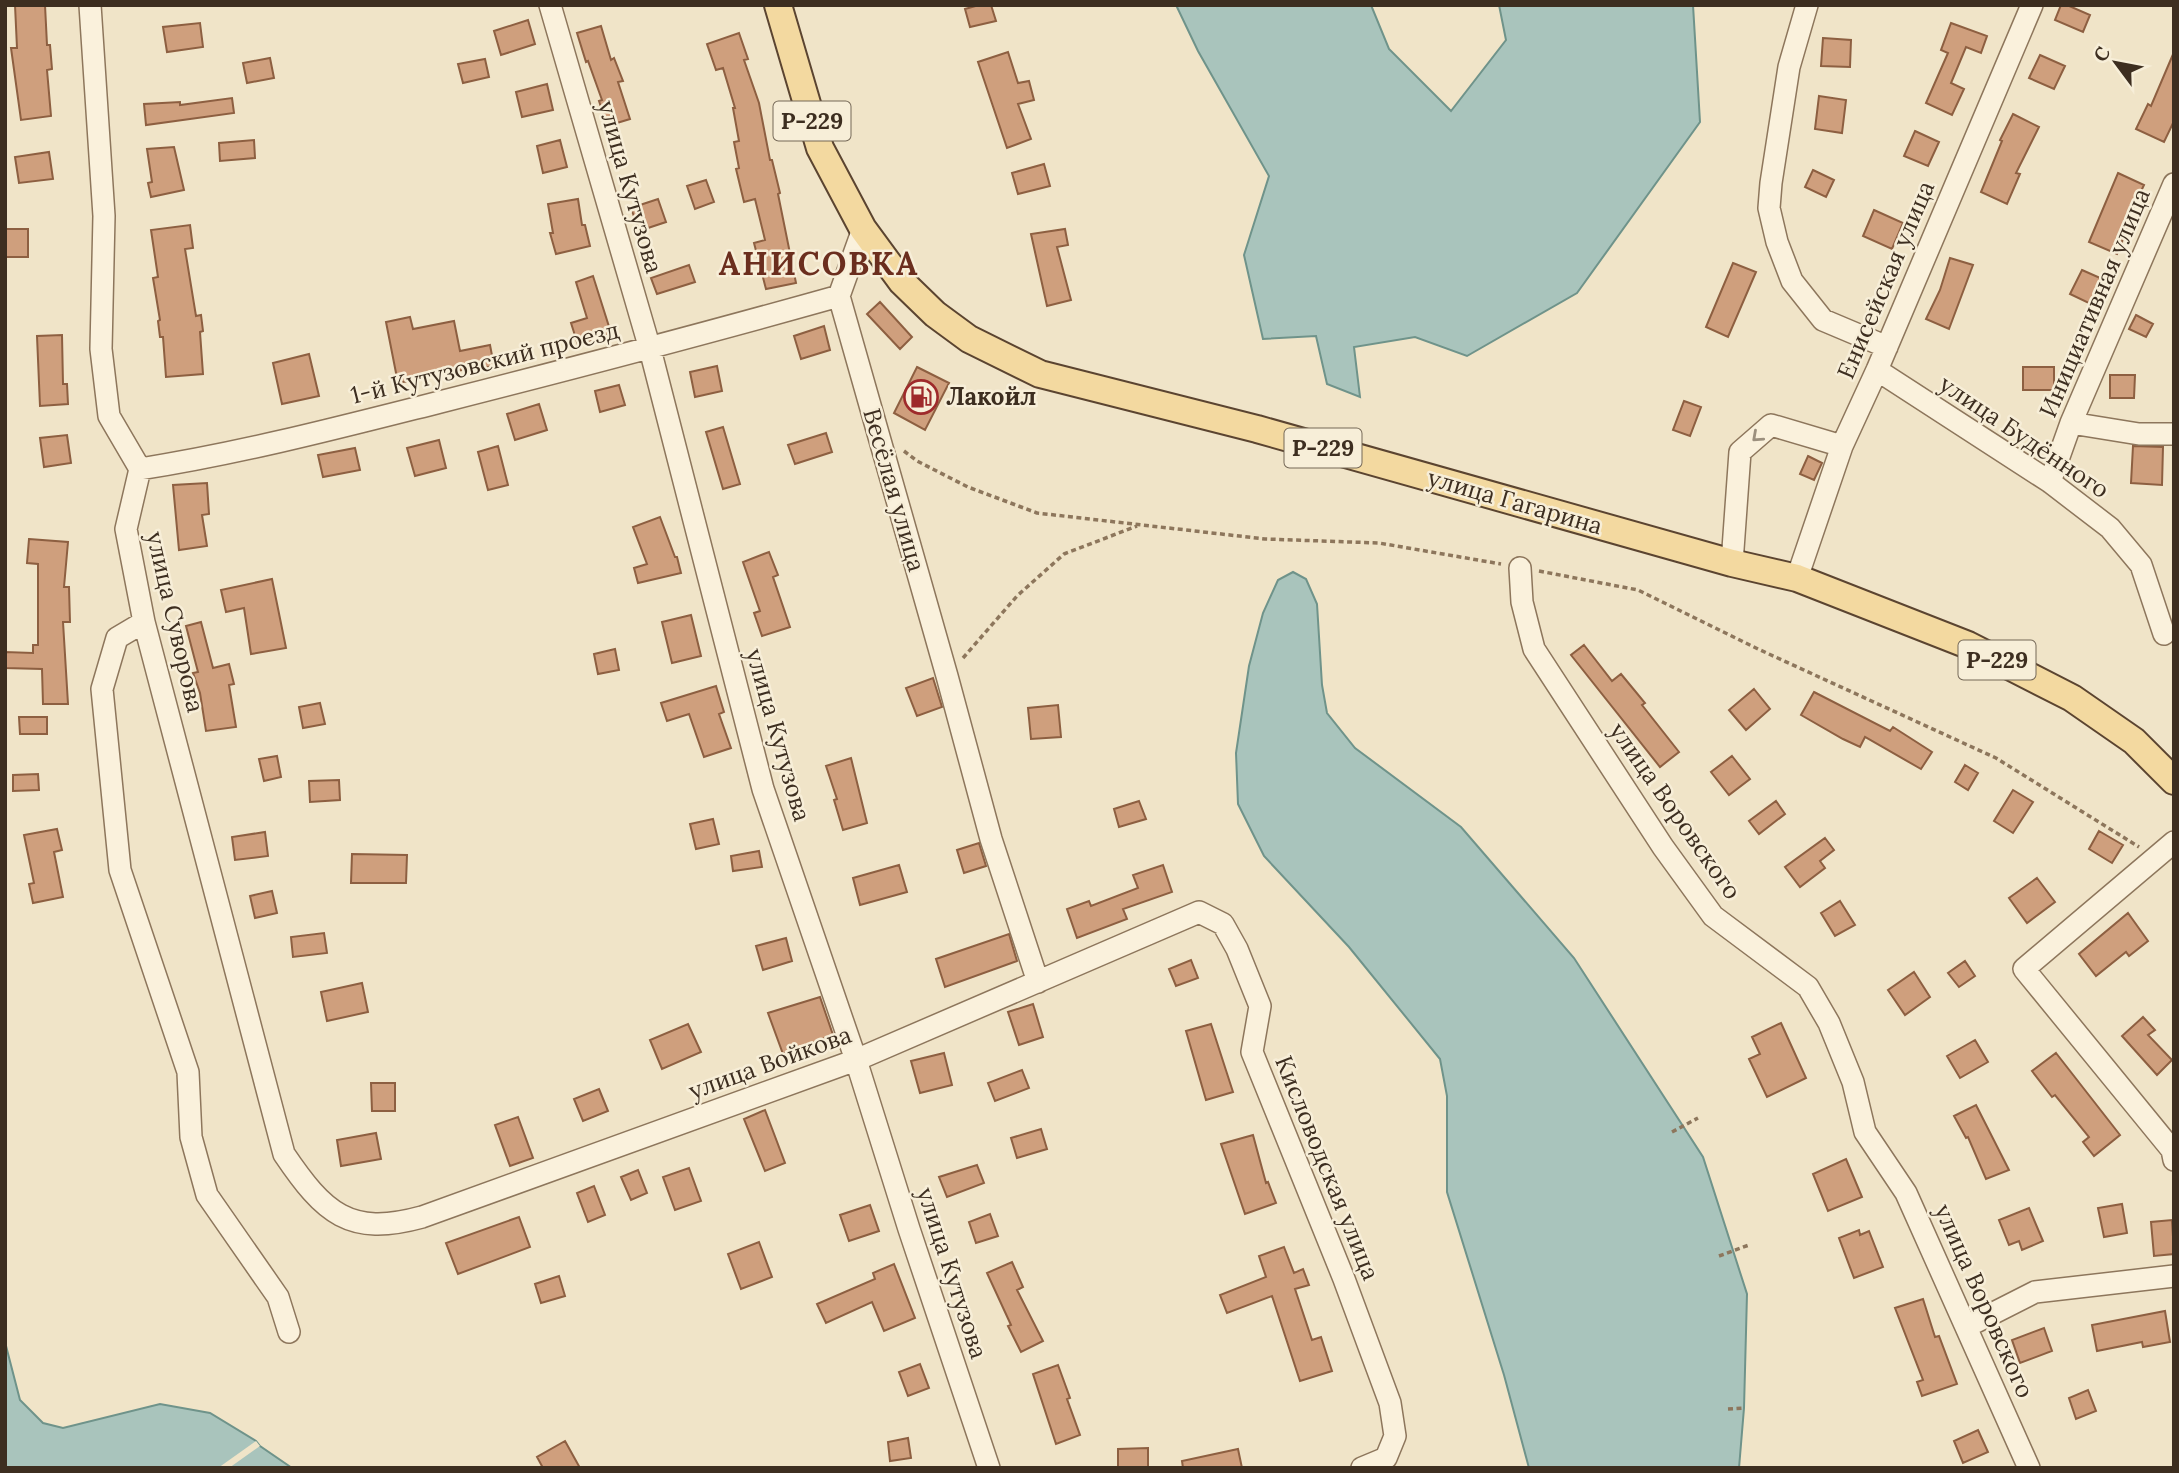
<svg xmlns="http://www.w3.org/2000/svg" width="2179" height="1473" viewBox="0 0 2179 1473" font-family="Lora,serif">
	<rect width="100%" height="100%" fill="#f0e4c8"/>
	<path fill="#a9c4bc" stroke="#6f938a" stroke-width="2" d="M1176 5H1371L1389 49 1451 111 1506 40 1499 5H1693L1700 122 1577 293 1467 356 1415 337 1354 347 1360 397 1327 384 1316 336 1263 339 1244 255 1269 176 1198 51Z
		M1293 572 1306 579 1317 604 1322 685 1327 713 1355 748 1461 827 1574 958 1703 1157 1747 1294 1744 1408 1739 1468H1529L1504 1375 1447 1192V1096L1440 1059 1349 947 1264 856 1238 804 1236 753 1249 666 1263 613 1278 580Z
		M5 1342 20 1400 43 1423 63 1428 160 1404 210 1413 256 1441 260 1446 292 1468H5Z"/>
	<path fill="#f0e4c8" d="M256 1441 260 1446 229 1468H218Z"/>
	<path fill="#cf9f7d" stroke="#8d5f41" stroke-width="2" d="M15 5H45L47 45H50L52 69 47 70 51 116 21 120 11 48H17Z
		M979 5H991L996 21 970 27 965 9Z
		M2061 5H2067L2090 15 2083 32 2055 20Z
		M528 20 535 44 501 55 494 31Z
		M200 23 203 47 167 52 163 27Z
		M1951 23 1987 36 1981 53 1966 47 1951 83 1964 89 1952 115 1926 103 1948 53 1941 50Z
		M601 26 611 60 614 58 623 81 618 82 630 119 607 126 599 101 602 100 588 61 586 62 577 33Z
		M739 33 748 59 744 60 759 103 770 160H772L780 193 778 194 796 283 766 289 754 243 765 240 755 199 744 202 736 169 739 168 734 142 739 141 733 108H735L723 68 716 70 707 44Z
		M1823 38 1851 40 1850 67 1821 66Z
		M1008 52 1018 83 1029 81 1034 100 1018 104 1031 139 1007 148 978 62Z
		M2174 52V121L2164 142 2136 129 2148 104 2151 106Z
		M2040 55 2065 66 2054 89 2029 78Z
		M270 58 274 78 247 83 243 63Z
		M485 59 489 77 463 83 458 64Z
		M547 84 553 110 522 117 516 92Z
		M1819 96 1846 100 1842 133 1815 129Z
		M232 98 234 113 146 125 144 104 180 102V105Z
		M2013 114 2039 127 2016 173 2020 174 2007 204 1981 192 2002 141 2000 140Z
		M1915 131 1939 142 1928 166 1904 156Z
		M254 140 255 158 220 161 219 143Z
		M560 140 567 167 543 173 537 146Z
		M174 147 184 190 151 197 148 183 152 182 147 149Z
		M49 152 53 179 19 183 15 157Z
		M1044 164 1050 186 1018 194 1012 173Z
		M1813 170 1834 180 1826 197 1805 187Z
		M2118 173 2144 185 2127 221 2130 222 2117 254 2089 242Z
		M706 180 714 202 695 209 687 186Z
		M578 199 582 225H585L590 246 556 254 550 233H553L548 204Z
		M658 199 666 222 639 231 631 208Z
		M1874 210 1903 223 1892 249 1863 236Z
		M190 225 193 248 185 249 196 316 201 315 203 331 200 332 203 374 166 377 163 337H160L158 321 160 320 153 278 158 277 151 230Z
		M5 229H28V257H5Z
		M1065 229 1068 245 1057 247 1071 300 1047 306 1031 234Z
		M1950 258 1973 265 1949 329 1926 319 1940 290Z
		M1733 263 1756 272 1728 337 1706 327Z
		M689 265 695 282 657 294 651 278Z
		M2082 270 2107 281 2095 306 2070 294Z
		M593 276 611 333 578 345 571 323 587 318 576 282Z
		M880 302 912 337 900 349 867 314Z
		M2136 315 2153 324 2146 337 2129 329Z
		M410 317 413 329 454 321 460 351 490 345 494 366 472 370V368L398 383 386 322Z
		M824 326 830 350 801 359 794 336Z
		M62 335 63 384H67L68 404 40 406 37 336Z
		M309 354 319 396 282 404 273 363Z
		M717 366 722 391 695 397 690 372Z
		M917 367 949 383 925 430 894 413Z
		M2023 367H2054V390H2023Z
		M2110 375H2135L2134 398H2110Z
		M619 385 625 405 600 412 595 391Z
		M1684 401 1701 407 1690 436 1673 430Z
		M539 404 547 430 515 440 507 414Z
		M723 427 740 484 723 489 706 432Z
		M826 433 832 452 795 464 788 445Z
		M67 435 71 463 44 467 40 438Z
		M439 440 446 468 415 476 407 448Z
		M498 446 508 485 488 490 478 452Z
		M2133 446 2163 447 2162 485 2131 483Z
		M355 448 360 470 323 477 318 455Z
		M1808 456 1822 463 1814 480 1800 474Z
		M207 483 209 514 202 515 207 546 179 550 173 485Z
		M660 517 675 557H677L681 573 638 583 634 568 647 564 633 527Z
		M29 539 68 542 64 587H69L70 622H63L68 704H43L42 669 5 668V652L33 653V645H38V564L27 563Z
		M769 552 778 575 773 577 790 627 762 636 754 613 760 611 743 562Z
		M272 579 286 648 251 654 244 608 226 612 221 590Z
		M691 615 701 656 672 663 662 622Z
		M201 622 213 668 229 664 234 684 229 685 236 727 206 731 200 693 193 673 198 672 186 626Z
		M1584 645 1612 681 1621 674 1645 703 1642 705 1679 752 1660 767 1571 655Z
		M615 649 619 670 598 674 594 654Z
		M933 678 942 707 917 716 906 688Z
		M716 686 724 712 719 714 731 748 704 757 689 714 667 721 661 703Z
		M1754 689 1770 709 1746 730 1729 710Z
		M1814 692 1890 731 1893 727 1932 752 1921 769 1865 737 1860 747 1843 739 1801 715Z
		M320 703 325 724 303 728 299 707Z
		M1058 705 1061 737 1031 739 1028 708Z
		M19 717H47V734H20Z
		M277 756 281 777 264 781 259 759Z
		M1732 756 1750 779 1729 795 1711 772Z
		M851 758 867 823 843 830 834 800 837 799 826 766Z
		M1965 765 1978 773 1968 790 1955 782Z
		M38 774 39 790 13 791V775Z
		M339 780 340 800 310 802 309 781Z
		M2013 790 2033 802 2013 833 1994 821Z
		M1139 801 1146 819 1119 827 1114 809Z
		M1776 801 1785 814 1759 834 1749 821Z
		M713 819 719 844 696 849 690 824Z
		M57 829 62 850 54 852 63 897 33 903 29 884 34 883 24 835Z
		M2099 831 2123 845 2112 863 2089 849Z
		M265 832 268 856 235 860 232 837Z
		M1825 838 1834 850 1820 861 1825 868 1800 887 1785 867Z
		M979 843 986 866 964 873 957 850Z
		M759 851 762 867 733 871 731 856Z
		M352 854 407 855 406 883H351Z
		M899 865 907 892 860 905 853 878Z
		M1163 865 1172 892 1123 909 1127 919 1077 938 1067 909 1089 901 1091 906 1138 888 1133 875Z
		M2037 878 2055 902 2027 923 2009 898Z
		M272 891 277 913 255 918 250 896Z
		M1840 901 1855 925 1835 936 1821 913Z
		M2128 913 2148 941 2129 956 2126 952 2096 976 2079 954Z
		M324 933 327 953 293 957 291 937Z
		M1009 934 1017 961 945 987 936 959Z
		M786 938 792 961 763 970 756 946Z
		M1191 960 1198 978 1176 986 1169 969Z
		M1965 961 1975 976 1959 987 1948 973Z
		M1914 972 1930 997 1905 1015 1888 990Z
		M362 983 368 1012 327 1021 321 992Z
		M820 997 833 1035 783 1054 768 1013Z
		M1033 1004 1043 1037 1019 1045 1008 1012Z
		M2143 1017 2155 1030 2148 1035 2172 1060 2157 1075 2122 1036Z
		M1781 1023 1806 1078 1767 1097 1749 1059 1760 1054 1752 1037Z
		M688 1024 701 1052 662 1069 650 1040Z
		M1211 1024 1233 1092 1206 1100 1186 1031Z
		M1975 1040 1988 1062 1960 1078 1947 1056Z
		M944 1053 952 1085 920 1093 911 1061Z
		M2056 1053 2120 1135 2094 1156 2083 1142 2089 1137 2055 1095 2052 1097 2032 1071Z
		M1022 1070 1029 1088 995 1101 988 1083Z
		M371 1083H395V1111H372Z
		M599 1089 608 1111 583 1121 574 1099Z
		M1976 1105 2009 1170 1986 1179 1968 1137 1966 1138 1954 1116Z
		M765 1110 785 1163 765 1171 744 1119Z
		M518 1117 533 1158 510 1166 495 1125Z
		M1041 1129 1047 1149 1017 1158 1011 1138Z
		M376 1133 381 1159 341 1166 337 1140Z
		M1253 1135 1266 1183 1268 1182 1276 1203 1245 1214 1221 1144Z
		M1846 1159 1862 1197 1828 1211 1813 1174Z
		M977 1165 984 1183 947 1197 939 1177Z
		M689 1168 701 1201 675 1210 663 1177Z
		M638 1170 647 1193 631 1200 621 1177Z
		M594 1186 605 1215 588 1222 577 1193Z
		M2122 1204 2127 1233 2104 1237 2098 1208Z
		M870 1205 879 1231 849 1241 840 1215Z
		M2029 1208 2043 1241 2022 1250 2019 1241 2009 1245 1999 1220Z
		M990 1214 998 1236 976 1243 969 1222Z
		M519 1217 530 1247 458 1274 446 1243Z
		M2172 1220 2174 1254 2154 1256 2151 1222Z
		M1859 1230 1860 1235 1869 1231 1883 1267 1854 1278 1839 1238Z
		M759 1242 772 1277 741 1289 728 1254Z
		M1284 1247 1294 1273 1303 1269 1309 1285 1295 1289 1312 1340 1321 1337 1332 1371 1300 1381 1272 1296 1227 1313 1220 1295 1266 1277 1259 1256Z
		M1012 1262 1023 1287 1017 1290 1043 1341 1021 1352 1008 1326 1011 1325 987 1273Z
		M894 1264 915 1318 884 1331 872 1302 826 1323 817 1304 875 1279 873 1273Z
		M559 1276 565 1296 541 1303 535 1284Z
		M1923 1299 1935 1337 1939 1336 1957 1384 1922 1396 1917 1382 1923 1380 1895 1308Z
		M2165 1311 2170 1342 2143 1347 2142 1342 2097 1351 2092 1325Z
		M2044 1328 2052 1351 2020 1363 2012 1340Z
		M920 1364 929 1388 908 1396 899 1372Z
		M1058 1365 1070 1398 1067 1399 1080 1435 1056 1444 1033 1374Z
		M2088 1390 2096 1411 2076 1419 2069 1398Z
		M1978 1430 1988 1452 1963 1463 1954 1441Z
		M908 1438 911 1458 890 1461 888 1442Z
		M565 1441 580 1468H543L537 1457Z
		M1148 1448V1468H1118V1449Z
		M1238 1449 1242 1468H1183L1182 1461Z"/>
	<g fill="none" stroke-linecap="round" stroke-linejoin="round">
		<g stroke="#8d765c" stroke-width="24">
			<path id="minor" d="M90 5 104 216 101 349 109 416 140 469 126 529 144 622 284 1154C324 1213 349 1237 422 1217L856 1060 1199 912 1223 924 1237 949 1260 1006 1252 1052 1344 1279 1390 1403 1395 1436 1386 1458 1362 1468
				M550 5 650 349 763 789 856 1060 909 1229 989 1468
				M1807 5 1789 67 1771 183 1769 208 1777 242 1792 281 1823 320 1887 347
				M863 229 839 296 947 676 991 839 1038 982
				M1877 370 2050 482 2110 528 2141 565 2164 634
				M2071 423 2139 434H2174
				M140 469C242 453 341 427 440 402 574 368 707 333 839 296
				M2050 482 2071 423 2174 184
				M1732 563 1740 452 1771 425 1842 446
				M1520 568 1522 602 1534 649 1663 847 1713 916 1808 987 1829 1023 1853 1082 1865 1132 1906 1193 2029 1468
				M1797 578 1842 446 1877 370 2032 5
				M144 622 117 638 102 689 120 870 188 1072 191 1137 207 1195 278 1297 289 1332
				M2174 842 2024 969 2172 1150 2174 1160
				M1968 1326 2035 1292 2174 1276"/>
		</g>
		<g stroke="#5b4430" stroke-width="30">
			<path id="major" d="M778 5 820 148 863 229 902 282 935 314 969 339 1040 374 1257 429 1732 563 1797 578 1968 645 2072 698 2134 741 2174 781"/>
		</g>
		<path stroke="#8d765c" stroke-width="3.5" stroke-dasharray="5 3.5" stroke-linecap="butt" d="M904 451 917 461 968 487 1037 513 1265 539 1379 543 1501 564
			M1539 571 1638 590 1758 649 1996 758 2139 847
			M963 658 1017 596 1064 554 1137 526
			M1672 1132 1698 1118
			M1719 1256 1749 1245
			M1728 1409 1744 1408"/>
		<use href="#minor" stroke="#faf1dc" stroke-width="21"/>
		<use href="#major" stroke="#f3d9a0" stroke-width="26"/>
	</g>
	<defs><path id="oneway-chevron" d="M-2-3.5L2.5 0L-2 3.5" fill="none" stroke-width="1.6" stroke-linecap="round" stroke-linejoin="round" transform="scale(1.75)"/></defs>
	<use stroke="#9c907e" href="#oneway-chevron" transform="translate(1757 437) rotate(138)"/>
	<defs>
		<g id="fuel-ring" transform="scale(1.75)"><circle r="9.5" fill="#f7eed8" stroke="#9e2a2b" stroke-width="1.5"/><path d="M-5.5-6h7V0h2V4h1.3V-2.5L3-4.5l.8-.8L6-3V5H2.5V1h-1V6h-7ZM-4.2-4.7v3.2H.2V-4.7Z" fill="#9e2a2b"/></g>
	</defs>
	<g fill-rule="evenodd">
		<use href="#fuel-ring" x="921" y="397"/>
	</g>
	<g text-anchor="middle" stroke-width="5" stroke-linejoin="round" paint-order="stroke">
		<g fill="#f7eed8" stroke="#756857" stroke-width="2">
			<rect x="773.5" y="101.5" width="77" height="39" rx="5"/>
			<rect x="1284.5" y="428.5" width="77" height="39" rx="5"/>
			<rect x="1958.5" y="640.5" width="77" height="39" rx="5"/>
		</g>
		<g font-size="23" font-weight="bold" fill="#3d2e20">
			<text x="812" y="129">Р-229</text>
			<text x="1323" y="456">Р-229</text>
			<text x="1997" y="668">Р-229</text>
		</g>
		<g font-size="24" fill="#3d2e20" stroke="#f7eed8">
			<text transform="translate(630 187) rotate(74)" y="8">улица Кутузова</text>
			<text transform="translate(1886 280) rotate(-67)" y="8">Енисейская улица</text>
			<text transform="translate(2095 303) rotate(-67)" y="8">Инициативная улица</text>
			<text transform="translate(485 363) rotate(-14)" y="8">1-й Кутузовский проезд</text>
			<text transform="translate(2024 437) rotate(34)" y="8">улица Будённого</text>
			<text transform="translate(894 490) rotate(74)" y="8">Весёлая улица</text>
			<text transform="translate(1515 502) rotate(16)" y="8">улица Гагарина</text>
			<text transform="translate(175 622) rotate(77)" y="8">улица Суворова</text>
			<text transform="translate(778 735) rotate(74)" y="8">улица Кутузова</text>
			<text transform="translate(1675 811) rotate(55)" y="8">улица Воровского</text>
			<text transform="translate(770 1063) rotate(-20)" y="8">улица Войкова</text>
			<text transform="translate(1327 1168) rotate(68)" y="8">Кисловодская улица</text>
			<text transform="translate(952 1273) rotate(72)" y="8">улица Кутузова</text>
			<text transform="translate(1984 1301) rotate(66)" y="8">улица Воровского</text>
		</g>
		<g font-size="24" font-weight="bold" fill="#3d2e20" stroke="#f7eed8" text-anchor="start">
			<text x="946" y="405">Лакойл</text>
		</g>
		<g font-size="32" font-weight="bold" letter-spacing="2" fill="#6b2e1e" stroke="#f7eed8">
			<text x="819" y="275">АНИСОВКА</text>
		</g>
	</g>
	<rect width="2179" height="1473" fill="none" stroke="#3d2e20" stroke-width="14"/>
	<g transform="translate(2116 63) rotate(302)" stroke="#f7eed8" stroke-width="5" paint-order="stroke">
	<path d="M0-5L12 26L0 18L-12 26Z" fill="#3d2e20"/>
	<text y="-10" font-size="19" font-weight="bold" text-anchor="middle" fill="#3d2e20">С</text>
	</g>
</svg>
